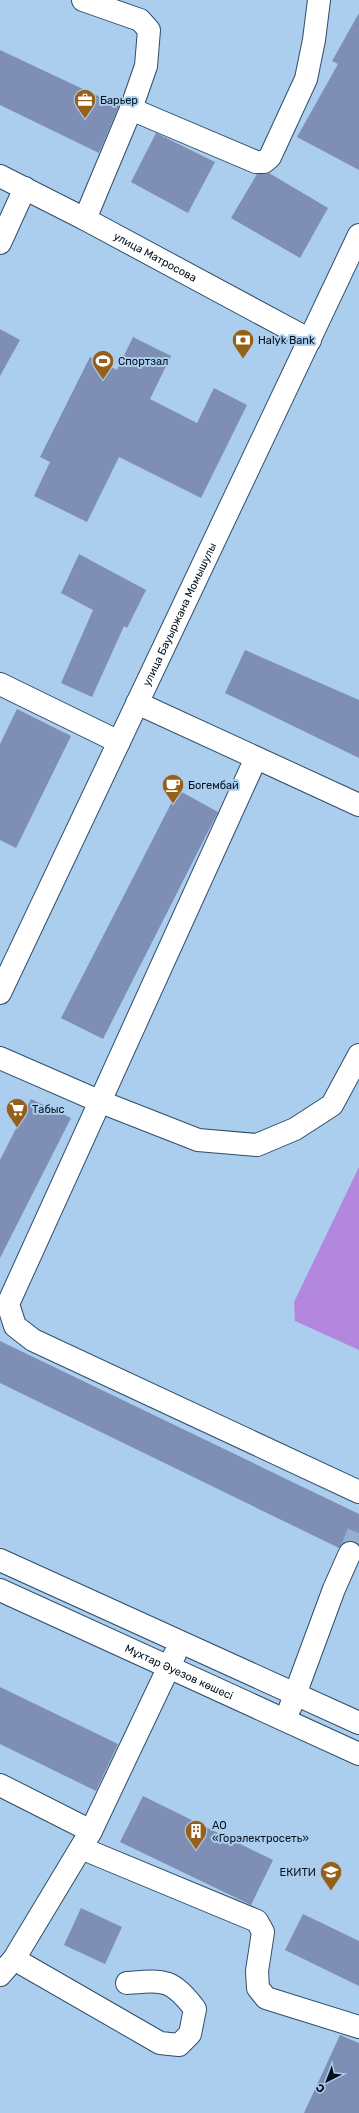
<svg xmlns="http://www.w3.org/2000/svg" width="359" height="2113" viewBox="0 0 359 2113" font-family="Rubik,sans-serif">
	<rect width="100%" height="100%" fill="#abcdee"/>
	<path fill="#b487de" d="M359 1167V1350L295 1321 294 1302Z"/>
	<path fill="#7f8eb4" d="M359 13V170L297 137 338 64 332 61Z
		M0 50 119 106 99 153 0 105Z
		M156 133 215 162 188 213 131 182Z
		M269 173 328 208 300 258 231 218 257 174Z
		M0 329 20 340 0 376Z
		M133 337 171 356 150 399 197 423 214 388 247 405 201 498 119 457 87 522 34 496 50 462 40 457 90 357 117 370Z
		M79 554 146 590 127 628 124 626 92 697 61 683 93 610 61 593Z
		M245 650 359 700V758L225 693Z
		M17 709 71 736 16 848 0 840V744Z
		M178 790 218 812 103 1039 61 1018Z
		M31 1099 71 1118 0 1258V1160Z
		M0 1341 359 1514V1545L355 1541H348L342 1543 339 1548 0 1383Z
		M0 1687 118 1744 96 1791 0 1744Z
		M143 1796 273 1860 251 1905 120 1842Z
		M81 1908 122 1927 105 1964 64 1945Z
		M303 1914 359 1941V1986L285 1950Z
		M340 2035 359 2043V2113H304Z"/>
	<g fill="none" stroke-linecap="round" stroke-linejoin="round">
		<path stroke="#92b1ce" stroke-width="22" stroke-dasharray="22 11" stroke-linecap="butt" d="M350 1553 359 1530"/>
		<g stroke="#2f4e69" stroke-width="24">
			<g id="minor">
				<path d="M83 0 140 20 149 30 146 66 131 109"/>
				<path id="s1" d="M0 176 85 219 310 340"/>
				<path d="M85 219 131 109 256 162H264L270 157 306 79 314 40 319 0"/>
				<path d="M0 243 25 188"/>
				<path d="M0 684 119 742"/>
				<path d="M137 703 359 805"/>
				<path d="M256 758 8 1304 15 1326 33 1340 359 1492"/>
				<path id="s2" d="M0 993 359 235"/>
				<path d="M0 1058 101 1102 198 1140 257 1145 295 1129 332 1105 359 1055"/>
				<path d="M0 1560 359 1723"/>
				<path id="s3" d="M0 1590 359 1754"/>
				<path d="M290 1708 334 1589 350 1553"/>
				<path d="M0 1785 91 1831"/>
				<path d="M81 1848 257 1921 263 1932 257 1971 258 1988 266 1998 359 2027"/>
				<path d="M14 1959 160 2043 179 2045 190 2034 195 2009C171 1978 164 1980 127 1983"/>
				<path d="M0 1975 14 1959 91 1831 175 1654"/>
			</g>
		</g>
		<use href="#minor" stroke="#fff" stroke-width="22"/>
	</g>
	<defs>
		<g id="office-pin" transform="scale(1.15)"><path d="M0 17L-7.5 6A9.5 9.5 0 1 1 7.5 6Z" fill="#976019" stroke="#abcdee"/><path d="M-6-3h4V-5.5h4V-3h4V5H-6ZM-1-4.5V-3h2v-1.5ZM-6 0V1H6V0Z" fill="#fff"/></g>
		<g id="bank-pin" transform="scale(1.15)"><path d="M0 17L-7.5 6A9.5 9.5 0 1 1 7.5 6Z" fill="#976019" stroke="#abcdee"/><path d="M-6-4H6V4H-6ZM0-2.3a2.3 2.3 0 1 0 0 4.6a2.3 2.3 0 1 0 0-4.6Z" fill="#fff"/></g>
		<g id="stadium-pin" transform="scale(1.15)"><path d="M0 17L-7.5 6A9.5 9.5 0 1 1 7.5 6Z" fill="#976019" stroke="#abcdee"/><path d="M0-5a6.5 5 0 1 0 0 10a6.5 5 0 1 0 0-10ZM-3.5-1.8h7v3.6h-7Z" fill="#fff"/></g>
		<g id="cafe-pin" transform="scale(1.15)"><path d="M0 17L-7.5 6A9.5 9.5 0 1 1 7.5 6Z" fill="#976019" stroke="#abcdee"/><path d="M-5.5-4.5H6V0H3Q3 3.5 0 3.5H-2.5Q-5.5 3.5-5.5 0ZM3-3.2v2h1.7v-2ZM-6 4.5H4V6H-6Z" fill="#fff"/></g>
		<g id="supermarket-pin" transform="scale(1.15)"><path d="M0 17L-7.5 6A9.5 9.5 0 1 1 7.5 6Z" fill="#976019" stroke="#abcdee"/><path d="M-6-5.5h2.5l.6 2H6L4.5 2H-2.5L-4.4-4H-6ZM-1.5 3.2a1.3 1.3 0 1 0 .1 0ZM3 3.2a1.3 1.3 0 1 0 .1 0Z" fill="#fff"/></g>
		<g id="building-pin" transform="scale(1.15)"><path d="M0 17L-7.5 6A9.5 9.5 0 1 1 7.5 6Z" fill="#976019" stroke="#abcdee"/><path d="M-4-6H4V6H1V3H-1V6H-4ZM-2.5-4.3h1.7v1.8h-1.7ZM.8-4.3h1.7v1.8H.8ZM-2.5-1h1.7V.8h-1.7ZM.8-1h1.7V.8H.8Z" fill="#fff"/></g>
		<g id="university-pin" transform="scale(1.15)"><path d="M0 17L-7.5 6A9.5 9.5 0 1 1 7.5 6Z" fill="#976019" stroke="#abcdee"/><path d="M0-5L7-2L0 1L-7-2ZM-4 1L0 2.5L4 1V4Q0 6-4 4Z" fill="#fff"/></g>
	</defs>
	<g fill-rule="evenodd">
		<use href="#office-pin" x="85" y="100"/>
		<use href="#bank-pin" x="243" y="340"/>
		<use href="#stadium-pin" x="103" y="361"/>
		<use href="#cafe-pin" x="173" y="785"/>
		<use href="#supermarket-pin" x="17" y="1109"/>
		<use href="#building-pin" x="196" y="1831"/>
		<use href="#university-pin" x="331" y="1872"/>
	</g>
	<g text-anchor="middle" stroke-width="4" stroke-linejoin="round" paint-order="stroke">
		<g font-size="11" fill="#05111c" stroke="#abcdee" text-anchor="start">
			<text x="100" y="104">Барьер</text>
			<text x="258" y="344">Halyk Bank</text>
			<text x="118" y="365">Спортзал</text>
			<text x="188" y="789">Богембай</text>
			<text x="32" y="1113">Табыс</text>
			<text x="212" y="1829">АО<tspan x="212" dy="13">«Горэлектросеть»</tspan></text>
			<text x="316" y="1876" text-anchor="end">ЕКИТИ</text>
		</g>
		<g font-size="11" fill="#05111c" stroke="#abcdee">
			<text dy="4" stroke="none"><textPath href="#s1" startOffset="175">улица Матросова</textPath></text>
			<text dy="4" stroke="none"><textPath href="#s2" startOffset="419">улица Бауыржана Момышулы</textPath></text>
			<text dy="4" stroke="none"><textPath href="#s3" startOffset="197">Мұхтар Әуезов көшесі</textPath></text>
		</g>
	</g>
	<g transform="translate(327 2081) rotate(222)" stroke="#abcdee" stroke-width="3" paint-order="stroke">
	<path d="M0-3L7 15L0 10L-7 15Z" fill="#05111c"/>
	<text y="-6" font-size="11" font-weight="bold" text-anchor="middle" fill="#05111c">С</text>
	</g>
</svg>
